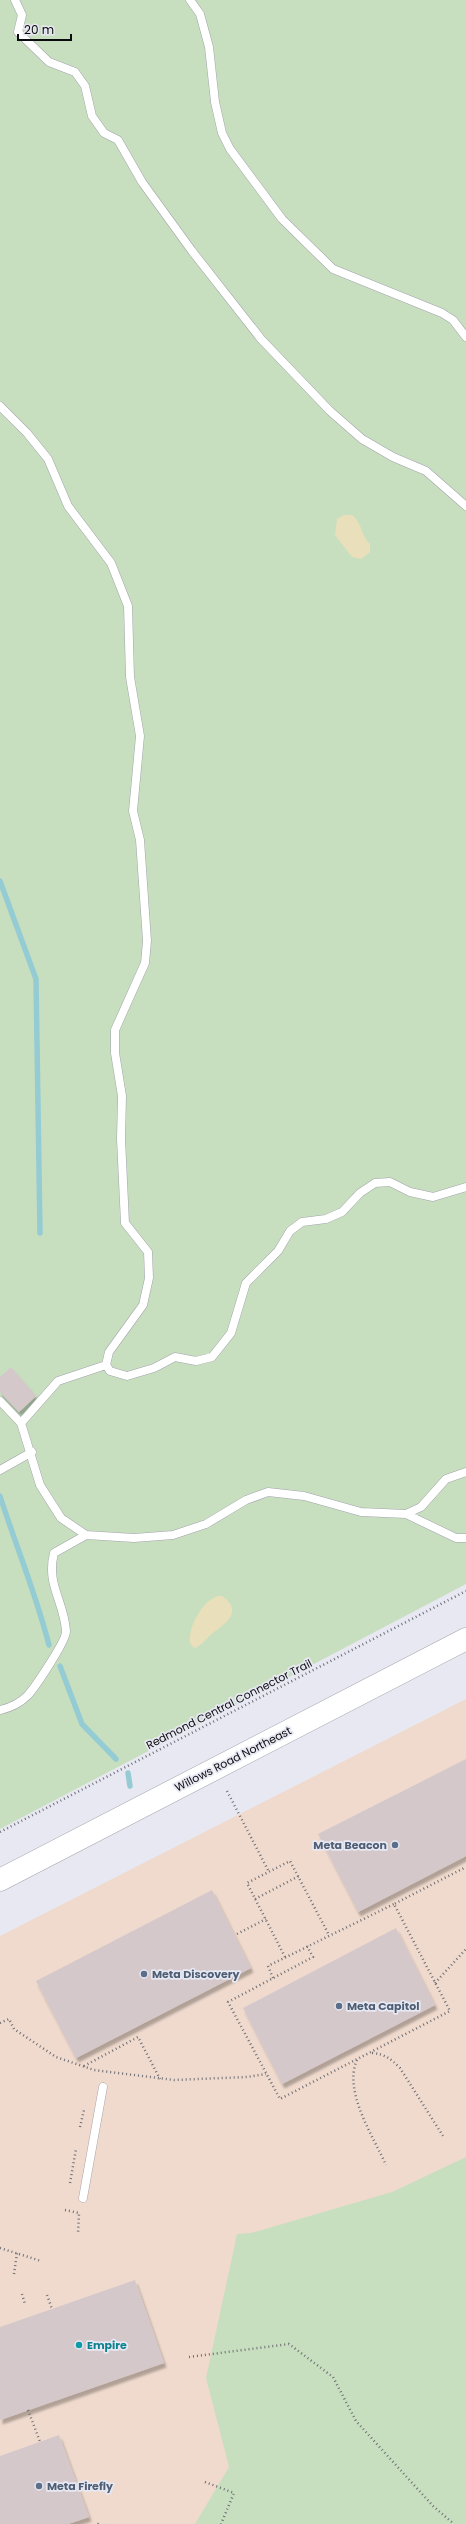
<svg xmlns="http://www.w3.org/2000/svg" width="466" height="2524" viewBox="0 0 466 2524" font-family="Poppins,sans-serif">
	<defs>
		<filter id="shadow"><feDropShadow dx="2.5" dy="4.5" stdDeviation="1" flood-color="#0004"/></filter>
	</defs>
	<rect width="100%" height="100%" fill="#e7e8f2"/>
	<path fill="#f0dacd" d="M466 1699V2183L256 2524H0V1936Z"/>
	<path fill="#c8dfbf" d="M0 0H466V1584L0 1829Z
		M466 2157V2524H195L229 2467 206 2378 237 2234 251 2233 392 2192Z"/>
	<path fill="#e9dfba" d="M352 515C363 524 361 536 370 544V552L361 559 352 557 335 535 337 519 344 515Z
		M218 1596H222C243 1611 227 1622 214 1632 207 1637 202 1646 194 1648L190 1643C188 1627 202 1601 218 1596Z"/>
	<g fill="none" stroke-linecap="round" stroke-linejoin="round">
		<path stroke="#95ccd4" stroke-width="5.5" d="M0 881 36 979 40 1233
			M0 1496C16 1546 36 1594 49 1645
			M60 1666 82 1724 116 1759
			M128 1773 130 1786"/>
	</g>
	<path fill="#d4c8cb" filter="url(#shadow)" d="M11 1367 36 1396 19 1412 0 1392V1377Z
		M466 1759V1856L358 1912 318 1834Z
		M212 1890 251 1968 76 2058 36 1981Z
		M396 1928 435 2005 282 2084 243 2008Z
		M135 2280 164 2363 0 2420V2327Z
		M59 2435 89 2517 68 2524H0V2456Z"/>
	<g fill="none" stroke-linecap="round" stroke-linejoin="round">
		<g stroke="#a2a3ad" stroke-width="9">
			<path id="lane" d="M15 0 22 15 18 32 49 62 75 72 85 86 92 116 104 133 118 140 142 182 192 251 261 339 330 411 362 439 393 457 426 471 466 506
				M190 0 200 14 209 47 215 102 222 133 230 149 282 219 333 269 442 313 453 320 466 337
				M0 406 27 433 48 459 68 506 111 563 128 606 130 677 140 736 133 811 140 840 147 941 145 963 115 1030V1053L122 1096 121 1139 125 1223 148 1252 149 1278 143 1305 109 1352 106 1365 110 1371 127 1376 154 1368 175 1357 196 1361 212 1357 231 1333 246 1283 278 1251 290 1231 302 1222 326 1219 342 1212 360 1193 375 1183 390 1182 410 1192 433 1197 466 1187
				M0 1401 21 1423 40 1485 61 1518 86 1535 134 1538 173 1535 206 1524 246 1500 268 1492 304 1496 361 1512 406 1514 456 1538H466
				M21 1423 58 1381 106 1365
				M0 1470 32 1452
				M406 1514 421 1507 446 1479 466 1472
				M0 1710C9 1708 20 1703 27 1696 34 1689 67 1640 66 1631 64 1601 46 1585 54 1553L86 1535
				M83 2198 103 2087"/>
		</g>
		<g stroke="#a2a3ad" stroke-width="23">
			<path id="secondary" d="M0 1880 466 1639"/>
		</g>
		<path stroke="#6e6f75" stroke-width="2.5" stroke-dasharray="1 3" stroke-linecap="butt" d="M227 1791 269 1872
			M0 1832 466 1591
			M255 1899 299 1876
			M237 1934 266 1919
			M307 1946 313 1957 228 2002 280 2099 450 2011 394 1904 466 1867
			M285 1957 247 1883 290 1861 329 1935
			M273 1978 268 1966 394 1904
			M435 1983 466 1949
			M0 2023 9 2019 14 2029 56 2057 94 2070 174 2080 247 2077 266 2074
			M372 2053C385 2054 391 2059 400 2068L443 2136
			M357 2060C343 2091 373 2136 386 2165
			M84 2066 138 2037 160 2079
			M80 2127 84 2110
			M70 2183 76 2149
			M65 2210 79 2213 78 2234
			M0 2248 41 2261
			M14 2274 17 2253
			M22 2294 25 2304
			M47 2295 52 2309
			M189 2357 289 2344 333 2377 356 2421 433 2506 454 2524
			M28 2410 40 2442
			M205 2482 234 2493 221 2524
			M98 2524 99 2523"/>
		<use href="#lane" stroke="#fff" stroke-width="8"/>
		<use href="#secondary" stroke="#fff" stroke-width="22"/>
	</g>
	<g fill="#5c6f8a" stroke="#e7e8f2" stroke-width="1.5">
		<circle cx="395" cy="1845" r="4"/>
		<circle cx="144" cy="1974" r="4"/>
		<circle cx="339" cy="2006" r="4"/>
		<circle cx="39" cy="2486" r="4"/>
	</g>
	<circle fill="#0f9aa8" stroke="#e7e8f2" stroke-width="1.5" cx="79" cy="2345" r="4"/>
	<g text-anchor="middle" stroke-width="3.5" stroke-linejoin="round" paint-order="stroke">
		<g font-size="11" fill="#0a0b0e" stroke="#e7e8f2">
			<text transform="translate(229 1704) rotate(-27)" y="4">Redmond Central Connector Trail</text>
			<text transform="translate(233 1759) rotate(-27)" y="4">Willows Road Northeast</text>
		</g>
		<g font-size="11" font-weight="bold" fill="#4e5e75" stroke="#e7e8f2" text-anchor="start">
			<text x="387" y="1849" text-anchor="end">Meta Beacon</text>
			<text x="152" y="1978">Meta Discovery</text>
			<text x="347" y="2010">Meta Capitol</text>
			<text x="47" y="2490">Meta Firefly</text>
		</g>
		<g font-size="11" font-weight="bold" fill="#0d838f" stroke="#e7e8f2" text-anchor="start">
			<text x="87" y="2349">Empire</text>
		</g>
	</g>
	<path d="M18 34v6h53v-6" fill="none" stroke="#0a0b0e" stroke-width="2"/>
	<text x="24" y="34" font-size="12" fill="#0a0b0e" stroke="#e7e8f2" stroke-width="3" paint-order="stroke">20 m</text>
</svg>
